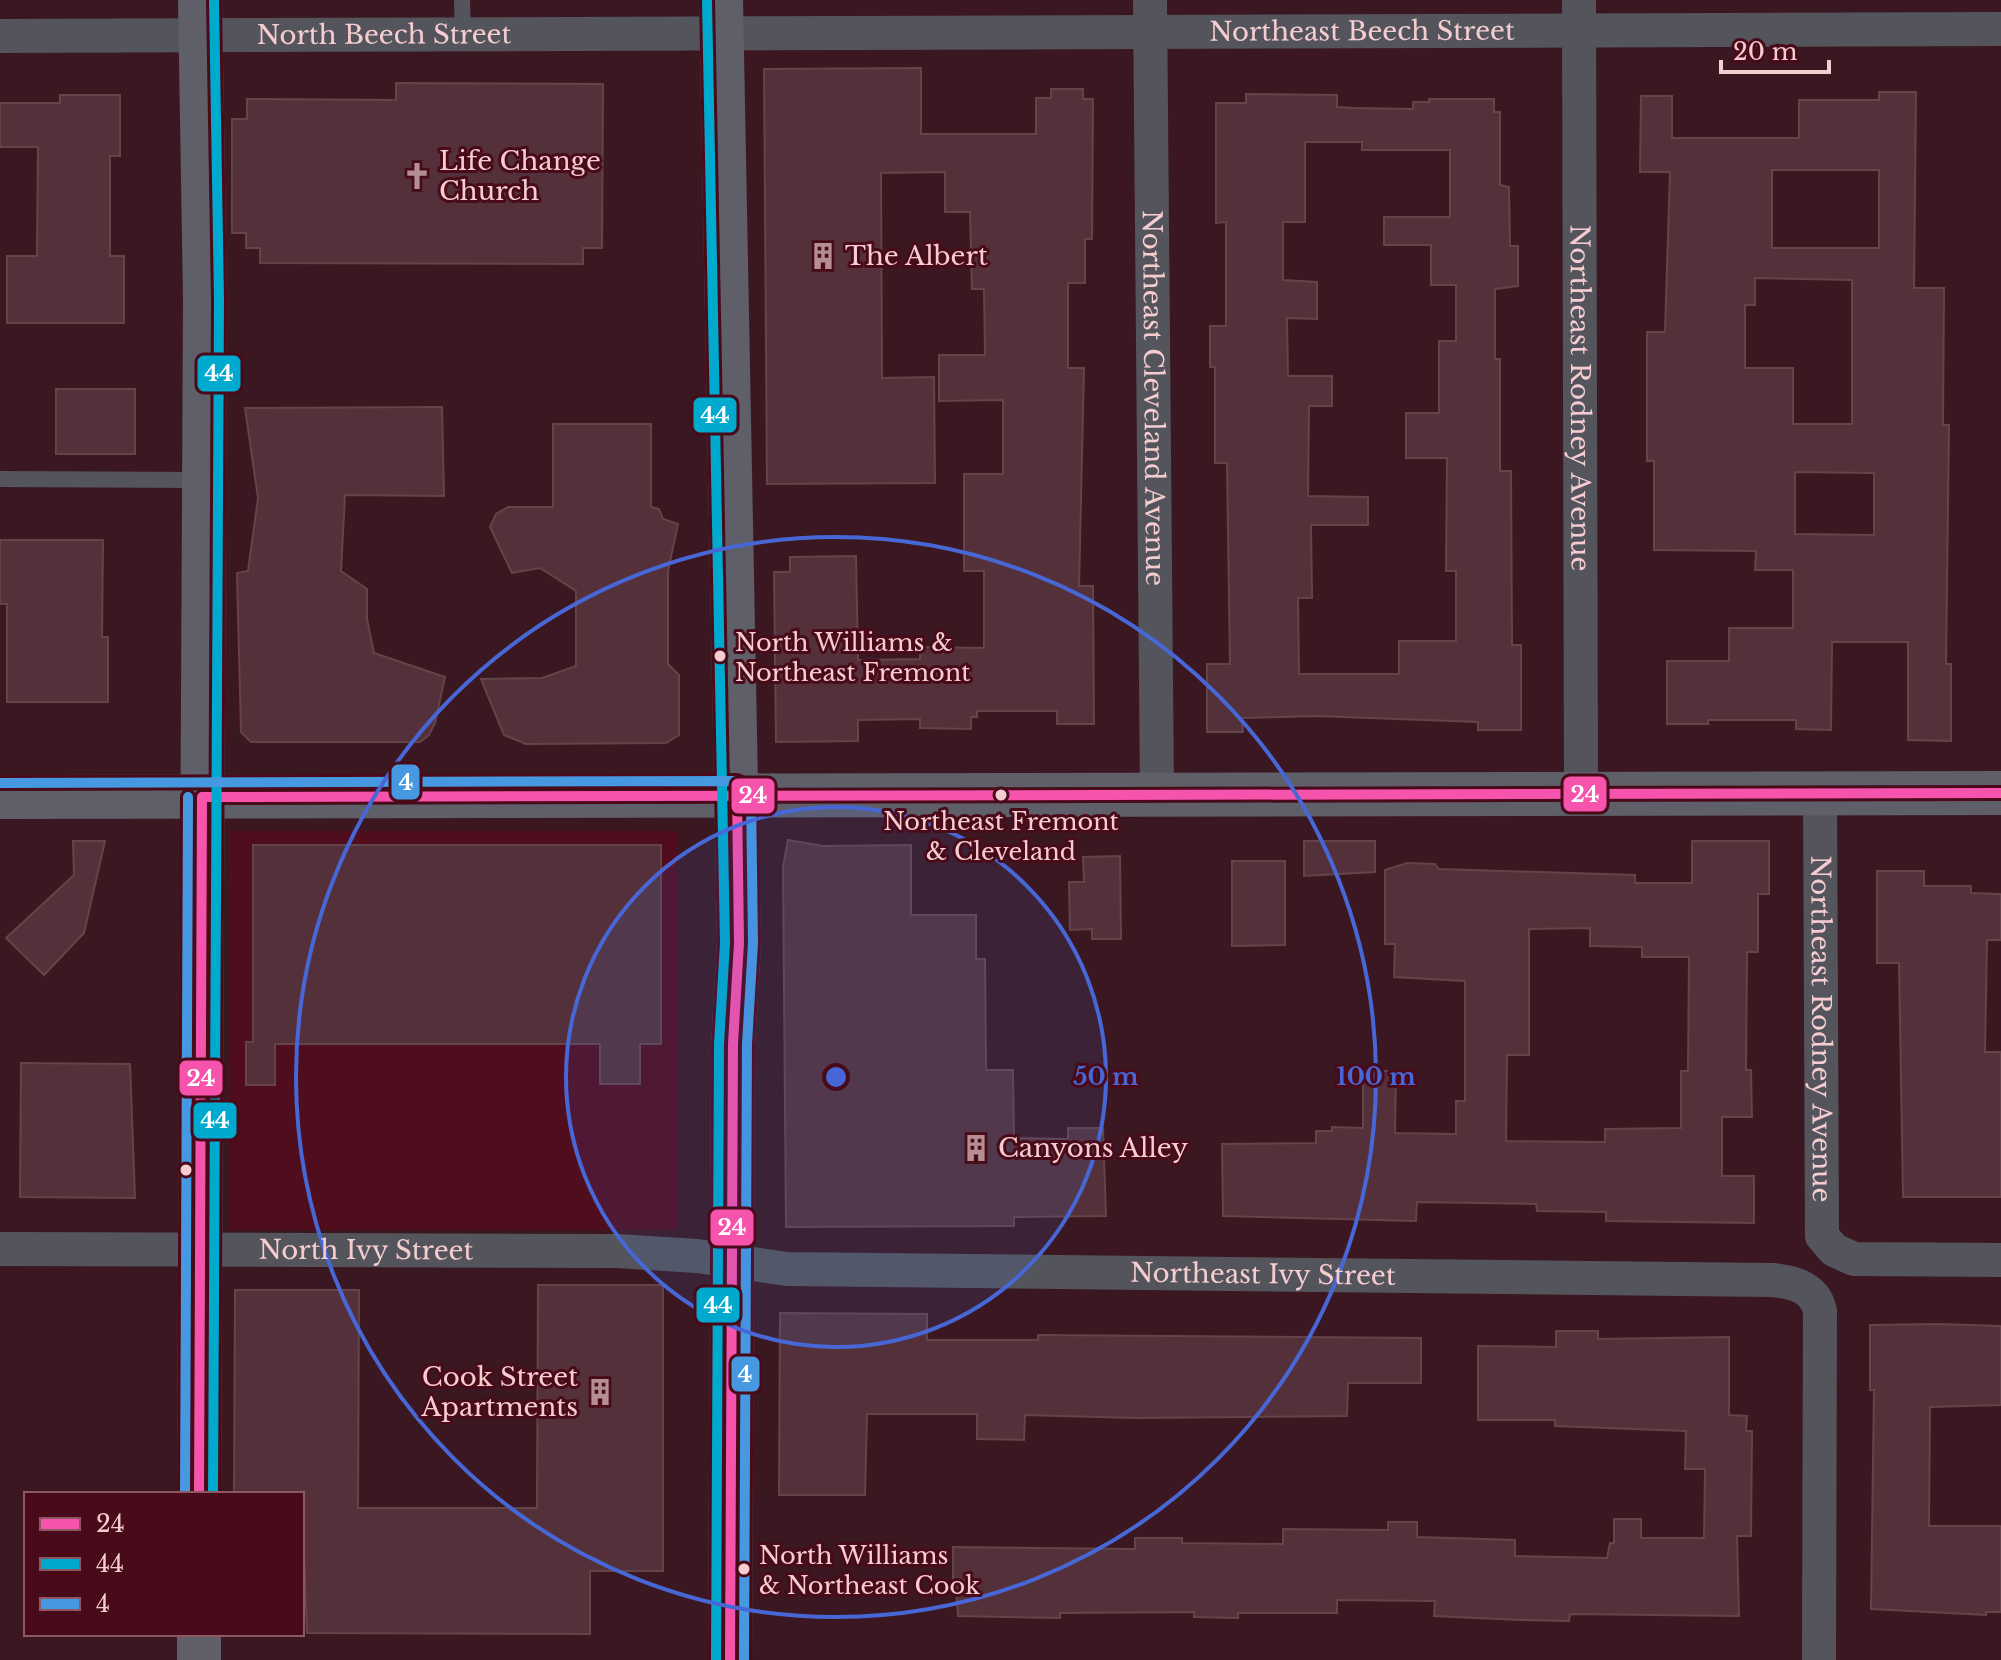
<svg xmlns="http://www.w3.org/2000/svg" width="2001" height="1660" viewBox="0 0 2001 1660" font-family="'Libre Baskerville',serif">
	<rect width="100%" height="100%" fill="#3b1821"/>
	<path fill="#500d1e" d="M229 831H678V1230H229Z"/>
	<path fill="#54313a" stroke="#62444a" stroke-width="2" fill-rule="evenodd" d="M921 68V134H1036V98H1051V89H1083V99H1093L1092 239H1085V283H1068V368H1084L1079 586H1093L1094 724H1057V711H977V717H971V729L920 728V719L858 720V741L776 742 774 572H790V557L856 556 858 660 920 659V647L984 648V571H964V474H1003V400L939 401V355H985L984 289H972L970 212H945V172L881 173 882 378 934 377 935 483 767 484 764 69Z
		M396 83 603 84 602 248H583V264L260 263V248H246V233H232V119H247V99L396 100Z
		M1879 92H1916L1914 288H1944L1943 425H1949L1946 664H1951V741L1908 740V642H1832L1831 730 1796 729V720H1708V724H1667V661H1729V628H1793V570H1755L1756 551 1654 550V461H1647V332H1665L1670 172H1640L1641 96H1672V138H1799V100H1879ZM1772 170H1879V248H1772ZM1755 278 1852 280V424H1793V368H1745V305H1755ZM1795 472 1874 473V535L1795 534Z
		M1246 94 1337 95V107L1355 108 1413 109V102H1429V99H1494V112H1500V185L1509 187 1510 246H1518V286L1495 289V359H1500V471H1511L1512 645H1521V730H1478V722L1317 716 1242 718 1243 732H1207V664H1230L1227 463H1215V367H1210V326H1226V222L1216 223V103H1246ZM1305 142H1362V150H1450V217H1384V245H1431V285H1456V341H1439V413H1406V458H1447L1446 571H1456V641H1399V674H1299L1298 598H1312L1311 525H1368V497L1308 496 1309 406H1332V376H1288L1287 318 1317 319V282L1283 280V222H1305Z
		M60 95H120V156H110V256H124V323H7V256H37L38 147H0V103H60Z
		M56 389H135V454H56Z
		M442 407 444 496 345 495 341 571 367 589V619L374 653 445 677 435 723 429 735 420 742H251L241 732 237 573 248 571 258 498 245 408Z
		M553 424H651V507L659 509 663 519 678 524 668 571V664L679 675V735L666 743 526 744 504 735 481 679 542 678 576 666V591L540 568 512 573 490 527 496 514 508 507H553Z
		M0 540H103L102 637H108V702H7V604H0Z
		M788 840 823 846 911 845V915H976V959H985L986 1070H1013L1014 1138 1068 1139V1128H1103L1106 1216 1014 1217V1226L786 1227 783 867Z
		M73 841H105L84 933 44 975 6 938 74 875Z
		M1304 841H1375V872L1304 876Z
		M1692 841H1769V894H1758V952H1747L1746 1070H1751L1752 1117H1722V1176H1754V1223L1606 1221V1212L1537 1211 1536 1204 1417 1202 1416 1221 1223 1216 1222 1144 1316 1143V1131H1332V1127L1363 1128V1071H1396L1395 1133 1456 1134V1101H1465V981L1394 977 1395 944H1385V870L1407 863 1435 864 1439 869 1635 875V883H1692ZM1590 928V946L1642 947V957H1689L1688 1071H1681V1128L1605 1129V1142L1506 1141 1507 1055H1529V929Z
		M253 845H661V1044H640V1084H600V1044H275V1085H246V1042H253Z
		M1120 856 1121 939H1092V929L1070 930 1069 882H1084L1083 857Z
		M1232 861H1285V945L1232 946Z
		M1877 871H1924V886H1971V893L2001 894V940H1987L1985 1052H2001V1197H1903L1899 963H1877Z
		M21 1063 130 1064 135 1198 20 1197Z
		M538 1285H663V1571H590V1634L307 1633 302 1494H234L235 1290H359L358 1508H537Z
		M780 1313 927 1314V1340H1038V1335L1421 1338V1383H1348L1347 1416 1136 1418 1025 1415 1024 1440 977 1439V1414H867L865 1495H779Z
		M1938 1324 2001 1326V1405L1930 1407 1929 1526H2001V1612H1986V1615L1871 1609 1874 1390H1870V1325Z
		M1556 1331H1598V1339L1729 1337V1415L1747 1416 1746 1431H1752L1751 1536H1737L1739 1616 1570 1614 1569 1621 1521 1620 1434 1616 1435 1601 1337 1600V1613H1238V1618L1194 1617V1612L1060 1613V1618L958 1616 956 1585 953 1586V1547L1135 1549V1538H1182V1543L1283 1544V1529L1388 1530V1522H1417V1537L1515 1540V1556L1607 1558 1610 1543H1614V1519H1641V1538H1704L1705 1469H1685L1686 1431 1555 1426V1420H1478V1346L1556 1347Z"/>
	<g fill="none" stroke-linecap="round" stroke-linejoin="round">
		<path stroke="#54555c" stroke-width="16" d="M462 0 463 35
			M0 479 201 480"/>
		<g stroke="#54555c" stroke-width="34">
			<path id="s1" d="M1150 0 1157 795"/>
			<path id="s2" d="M1579 0 1581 794"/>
			<path id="s3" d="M0 36 2001 29"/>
			<path id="s4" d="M1820 793 1822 1236 1834 1250 1854 1259 2001 1260"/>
			<path id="s5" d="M0 1249 617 1251 697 1256 787 1269 1772 1280C1793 1282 1815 1287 1820 1311L1819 1660"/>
		</g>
		<path stroke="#5e5f69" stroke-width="44" d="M721 0 739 943 733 1044 730 1660
			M0 797 2001 793
			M199 1494 205 300 200 0
			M199 1660V1634"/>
		<g stroke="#490a19" stroke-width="16">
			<path id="bus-1" d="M199 1494 202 797 2001 793
				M730 1660 733 1044 739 943 737 795"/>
		</g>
		<g stroke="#490a19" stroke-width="16">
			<path id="bus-2" d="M707 0 725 943 719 1044 716 1660
				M213 1494 219 300 214 0"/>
		</g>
		<g stroke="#490a19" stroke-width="16">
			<path id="bus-3" d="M0 783 737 781 748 786 751 795 753 943 747 1044 744 1660
				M185 1494 188 797"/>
		</g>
		<use href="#bus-1" stroke="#f653ac" stroke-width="10"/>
		<use href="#bus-2" stroke="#00a9ce" stroke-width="10"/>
		<use href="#bus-3" stroke="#4699e1" stroke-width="10"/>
	</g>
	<circle cx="836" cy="1077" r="270" fill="#4867d6" fill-opacity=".12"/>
	<g fill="none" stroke="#4867d6" stroke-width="4">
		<circle cx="836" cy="1077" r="270"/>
		<circle cx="836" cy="1077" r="540"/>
	</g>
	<defs>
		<g id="church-bare" transform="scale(2.16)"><path d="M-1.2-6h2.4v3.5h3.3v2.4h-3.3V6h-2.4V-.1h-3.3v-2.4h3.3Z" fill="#b48e93" stroke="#490a19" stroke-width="2.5" paint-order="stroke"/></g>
		<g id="building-bare" transform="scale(2.16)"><path d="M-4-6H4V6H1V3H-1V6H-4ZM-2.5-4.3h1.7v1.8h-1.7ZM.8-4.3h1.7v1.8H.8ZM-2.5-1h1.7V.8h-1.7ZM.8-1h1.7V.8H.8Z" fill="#b48e93" stroke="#490a19" stroke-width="2.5" paint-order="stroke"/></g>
	</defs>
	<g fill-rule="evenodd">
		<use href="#church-bare" x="417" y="176"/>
		<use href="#building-bare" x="823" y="256"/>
		<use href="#building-bare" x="976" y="1148"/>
		<use href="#building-bare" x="600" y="1392"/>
	</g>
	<g fill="#f5cdd0" stroke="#490a19" stroke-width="3">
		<circle cx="720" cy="656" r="7"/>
		<circle cx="1001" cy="795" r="7"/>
		<circle cx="186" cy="1170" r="7"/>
		<circle cx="744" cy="1569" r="7"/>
	</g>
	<g text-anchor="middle" stroke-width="6" stroke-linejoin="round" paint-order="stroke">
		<g font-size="24" fill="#f5cdd0" stroke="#490a19" text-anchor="start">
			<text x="735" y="651">North Williams &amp;<tspan x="735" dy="30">Northeast Fremont</tspan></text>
			<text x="1001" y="830" text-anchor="middle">Northeast Fremont<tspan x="1001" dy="30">&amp; Cleveland</tspan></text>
			<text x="759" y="1564">North Williams<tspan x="759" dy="30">&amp; Northeast Cook</tspan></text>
		</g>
		<g font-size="26" fill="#f5cdd0" stroke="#490a19">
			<text dy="9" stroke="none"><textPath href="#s3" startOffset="1362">Northeast Beech Street</textPath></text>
			<text dy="9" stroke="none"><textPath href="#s3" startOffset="384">North Beech Street</textPath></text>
			<text dy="9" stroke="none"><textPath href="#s2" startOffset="398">Northeast Rodney Avenue</textPath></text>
			<text dy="9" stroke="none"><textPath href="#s1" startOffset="398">Northeast Cleveland Avenue</textPath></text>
			<text dy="9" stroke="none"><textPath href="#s4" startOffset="236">Northeast Rodney Avenue</textPath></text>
			<text dy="9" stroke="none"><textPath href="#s5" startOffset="366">North Ivy Street</textPath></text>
			<text dy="9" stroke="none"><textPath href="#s5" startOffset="1264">Northeast Ivy Street</textPath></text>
		</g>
		<g font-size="26" fill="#f5cdd0" stroke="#490a19" text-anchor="start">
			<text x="439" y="170">Life Change<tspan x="439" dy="30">Church</tspan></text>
			<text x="845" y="265">The Albert</text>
			<text x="998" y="1157">Canyons Alley</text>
			<text x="578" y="1386" text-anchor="end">Cook Street<tspan x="578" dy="30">Apartments</tspan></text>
		</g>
	</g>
	<circle cx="836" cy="1077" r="12" fill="#4867d6" stroke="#490a19" stroke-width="4"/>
	<g font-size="24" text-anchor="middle" font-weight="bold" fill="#4867d6" stroke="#490a19" stroke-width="6" stroke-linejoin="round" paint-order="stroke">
		<text x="1106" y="1085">50 m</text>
		<text x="1376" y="1085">100 m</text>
	</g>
	<g stroke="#490a19" stroke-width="3">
		<rect x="196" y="354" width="46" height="39" rx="8" fill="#00a9ce"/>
		<rect x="692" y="396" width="46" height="38" rx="8" fill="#00a9ce"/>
		<rect x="390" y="763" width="31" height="38" rx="8" fill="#4699e1"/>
		<rect x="1562" y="775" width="46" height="38" rx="8" fill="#f653ac"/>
		<rect x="730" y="777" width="46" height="38" rx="8" fill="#f653ac"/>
		<rect x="178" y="1059" width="46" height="38" rx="8" fill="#f653ac"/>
		<rect x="192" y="1101" width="46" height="39" rx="8" fill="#00a9ce"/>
		<rect x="709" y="1208" width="46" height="39" rx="8" fill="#f653ac"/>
		<rect x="695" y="1286" width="46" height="38" rx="8" fill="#00a9ce"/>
		<rect x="730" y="1355" width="31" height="38" rx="8" fill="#4699e1"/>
	</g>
	<g font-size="22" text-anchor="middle" font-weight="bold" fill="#fff">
		<text x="219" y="381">44</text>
		<text x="715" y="423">44</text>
		<text x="406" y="790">4</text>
		<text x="1585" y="802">24</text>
		<text x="753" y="803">24</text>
		<text x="201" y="1086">24</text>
		<text x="215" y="1128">44</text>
		<text x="732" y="1235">24</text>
		<text x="718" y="1313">44</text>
		<text x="745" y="1382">4</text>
	</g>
	<rect x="24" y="1492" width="280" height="144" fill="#490a19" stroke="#8e5862" stroke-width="2"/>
	<rect x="40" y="1518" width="40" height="12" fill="#f653ac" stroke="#8e5862" stroke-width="2"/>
	<text x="96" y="1532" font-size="24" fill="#f5cdd0">24</text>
	<rect x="40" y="1558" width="40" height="12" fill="#00a9ce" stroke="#8e5862" stroke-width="2"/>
	<text x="96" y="1572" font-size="24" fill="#f5cdd0">44</text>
	<rect x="40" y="1598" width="40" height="12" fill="#4699e1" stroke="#8e5862" stroke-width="2"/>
	<text x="96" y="1612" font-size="24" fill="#f5cdd0">4</text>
	<path d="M1721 60v12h108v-12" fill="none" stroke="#f5cdd0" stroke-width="4"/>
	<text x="1733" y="60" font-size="24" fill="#f5cdd0" stroke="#490a19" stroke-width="6" paint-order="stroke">20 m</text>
</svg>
